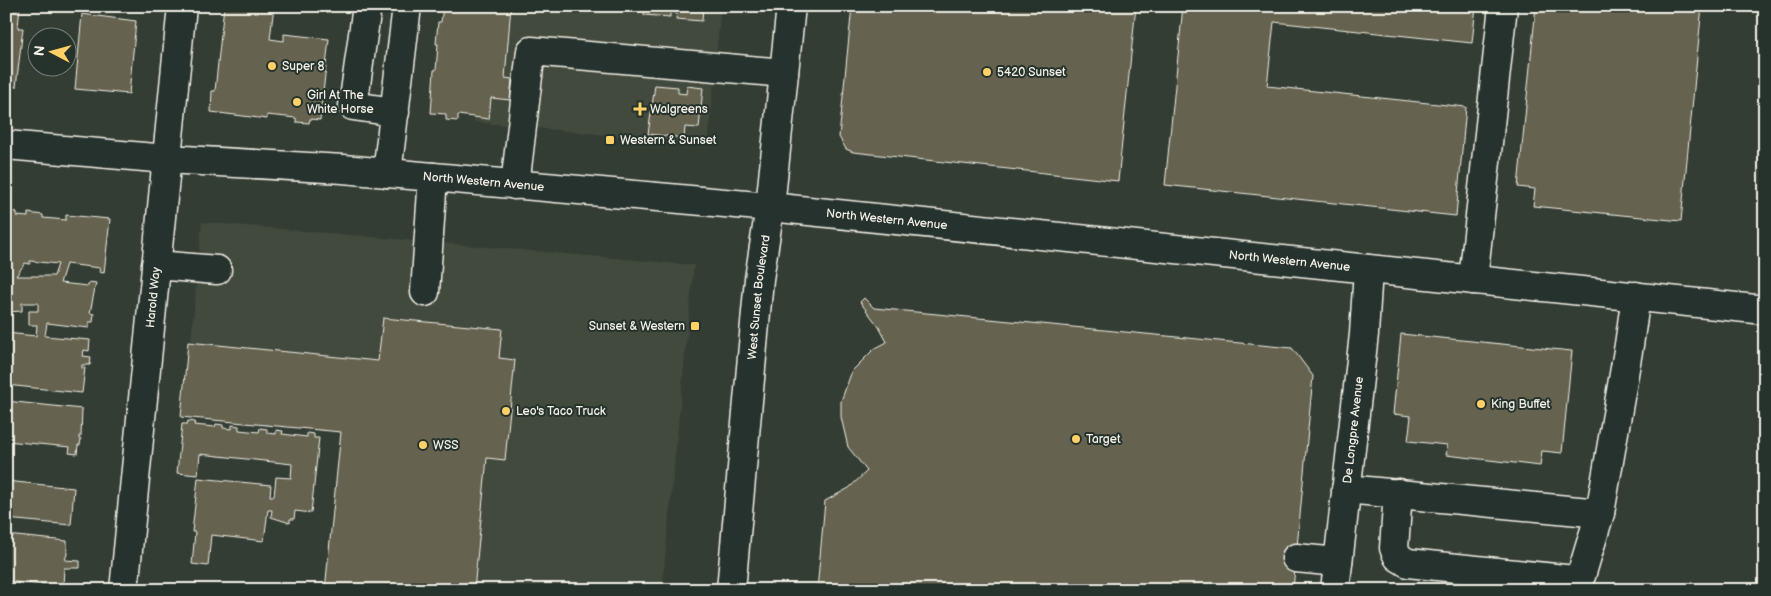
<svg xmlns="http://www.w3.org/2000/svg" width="1771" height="596" viewBox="0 0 1771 596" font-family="'Balsamiq Sans',sans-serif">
	<rect width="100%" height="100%" fill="#333d34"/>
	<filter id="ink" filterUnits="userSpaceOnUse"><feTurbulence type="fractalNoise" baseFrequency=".02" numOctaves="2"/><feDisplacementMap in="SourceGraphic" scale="10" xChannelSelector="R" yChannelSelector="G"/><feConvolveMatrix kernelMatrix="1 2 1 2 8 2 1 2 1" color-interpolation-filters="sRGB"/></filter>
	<g filter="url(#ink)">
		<path fill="#42483c" d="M485 6H721L708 145 474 122Z
			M202 222 694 265 662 590H324L340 433 184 415Z"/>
		<path fill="#65634f" stroke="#f4f1e8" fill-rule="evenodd" d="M6 6H20L18 28H23L16 87 6 86Z
			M224 6H274L270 39 284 41V34L329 39 320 120 310 119 309 123 296 122V118L267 115V119L211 112 212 91H215Z
			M443 6H511L505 78 512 79 510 100 491 98 489 119 458 115V121L446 120V114L431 113 434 70H436L438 44H436L438 22H441Z
			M606 6H703L702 21 676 19 677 13 670 12V17L644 15 645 7 641 6 640 10Z
			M852 6H1136L1118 181 853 152 846 149 839 137Z
			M1183 6H1476L1472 43 1274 22 1267 86 1466 107 1456 216 1165 185Z
			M1536 6H1702L1681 221 1533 206 1535 189 1518 187Z
			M82 14 136 21 129 94 75 89Z
			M655 85 678 87V93L686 94 687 86 703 88 699 128 685 127 684 138 648 134Z
			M6 211 17 212V216L28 217V213L43 215V218L66 220V215L110 219 104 273 99 272 100 268 66 264 60 283 88 286 89 282 96 283 90 313 94 314 93 322H89V328L47 323 45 336 90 340 89 351 84 350 83 356 91 357 90 365H82V368H85L82 393 6 385V333L36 336 37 325H29V311H38V303H22V311L6 312V276L10 261H6ZM30 261 58 264 54 276H16L25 263 30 264Z
			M864 298 874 308 1292 348 1313 376 1293 590H817L825 501 849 488 867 471 848 447 841 417V401L852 371 874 349 887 342 879 327 860 302Z
			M383 318 502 329 499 358 515 360 505 460 487 458 474 590H325L341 432 181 417 188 342 378 361Z
			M1401 334 1572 351 1562 453 1542 451 1540 466 1446 455 1447 445 1408 441 1411 416 1393 414Z
			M6 401 82 409 81 436H79V439H81L80 445H78L77 454 69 453 70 447 6 441Z
			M188 421 195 422 194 425 215 427 216 424 223 425V428L232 429V425L239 426V430L259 432 260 428 267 429V433L276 434V430L283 431 282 434 307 437V433L314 434V438H319L311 513 295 511 294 519H290V523L271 517 272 510H268L264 541 211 535 208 566 192 564 195 532H192L198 478 271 485 270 496H274L276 477 291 478 292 464 200 454 198 475 177 473 182 424H187Z
			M6 481 74 488 71 525 6 519Z
			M6 535 67 541V554L65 560 80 561V568H64L63 587 6 581Z
			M239 586 278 590H238Z"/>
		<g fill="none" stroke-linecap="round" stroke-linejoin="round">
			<g stroke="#f4f1e8" stroke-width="31">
				<g id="minor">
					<path d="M367 6 353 106 395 112"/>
					<path d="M387 173 407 6"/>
					<path d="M515 185 531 51 784 73"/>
					<path d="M156 265 217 270"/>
					<path d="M1473 280 1503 6"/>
					<path d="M425 292 433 177"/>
					<path d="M1346 489 1600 513"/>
					<path d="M1398 493 1394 548 1398 557 1408 563 1575 580 1581 576 1600 513 1629 345 1636 296"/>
					<path d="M1296 558 1338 562"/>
					<path id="s1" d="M124 590 182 6"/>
					<path id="s2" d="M1335 590 1364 334 1368 269"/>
				</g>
			</g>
			<g stroke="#f4f1e8" stroke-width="31">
				<g id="major">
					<path id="s3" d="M6 145 167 159 343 169 770 207 1765 310"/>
					<path id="s4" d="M731 590 759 279 770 207 791 6"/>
				</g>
			</g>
			<use href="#minor" stroke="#26332d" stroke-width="28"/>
			<use href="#major" stroke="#26332d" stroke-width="28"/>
		</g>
	</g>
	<g fill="#ffd166" stroke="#26332d" stroke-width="2">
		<circle cx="272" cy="66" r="5"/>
		<circle cx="987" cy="72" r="5"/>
		<circle cx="297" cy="102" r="5"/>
		<path d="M637.5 101.5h5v5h5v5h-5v5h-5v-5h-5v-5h5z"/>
		<rect x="605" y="135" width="10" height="10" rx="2.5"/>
		<rect x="690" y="321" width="10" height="10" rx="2.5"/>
		<circle cx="1481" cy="404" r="5"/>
		<circle cx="506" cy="411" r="5"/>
		<circle cx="1076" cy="439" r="5"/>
		<circle cx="423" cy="445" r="5"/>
	</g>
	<g text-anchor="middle" stroke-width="4" stroke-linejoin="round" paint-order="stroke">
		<g font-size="12" fill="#f4f1e8" stroke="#26332d" text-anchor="start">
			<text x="282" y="70">Super 8</text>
			<text x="997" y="76">5420 Sunset</text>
			<text x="307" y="99">Girl At The<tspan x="307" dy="14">White Horse</tspan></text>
			<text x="650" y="113">Walgreens</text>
			<text x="620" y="144">Western &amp; Sunset</text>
			<text x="685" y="330" text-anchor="end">Sunset &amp; Western</text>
			<text x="1491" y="408">King Buffet</text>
			<text x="516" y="415">Leo's Taco Truck</text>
			<text x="1086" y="443">Target</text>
			<text x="433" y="449">WSS</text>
		</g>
		<g font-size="12" fill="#f4f1e8" stroke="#26332d">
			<text dy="4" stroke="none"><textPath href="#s3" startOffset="479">North Western Avenue</textPath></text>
			<text dy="4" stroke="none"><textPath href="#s3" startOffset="884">North Western Avenue</textPath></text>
			<text dy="4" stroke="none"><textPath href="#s3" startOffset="1289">North Western Avenue</textPath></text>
			<text dy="4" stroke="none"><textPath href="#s1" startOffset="294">Harold Way</textPath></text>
			<text dy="4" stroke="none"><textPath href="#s4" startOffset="294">West Sunset Boulevard</textPath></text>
			<text dy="4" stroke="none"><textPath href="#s2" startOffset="161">De Longpre Avenue</textPath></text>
		</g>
	</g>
	<rect width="1771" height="596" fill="none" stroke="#26332d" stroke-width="25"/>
	<rect x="12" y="12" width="1746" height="571" fill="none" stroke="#f4f1e8" stroke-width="2" filter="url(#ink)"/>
	<g transform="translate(52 52) rotate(276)"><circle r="24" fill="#26332d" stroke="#787f78"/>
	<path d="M0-4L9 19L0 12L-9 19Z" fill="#ffd166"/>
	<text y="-8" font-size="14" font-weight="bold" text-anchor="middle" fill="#f4f1e8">N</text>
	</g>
</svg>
